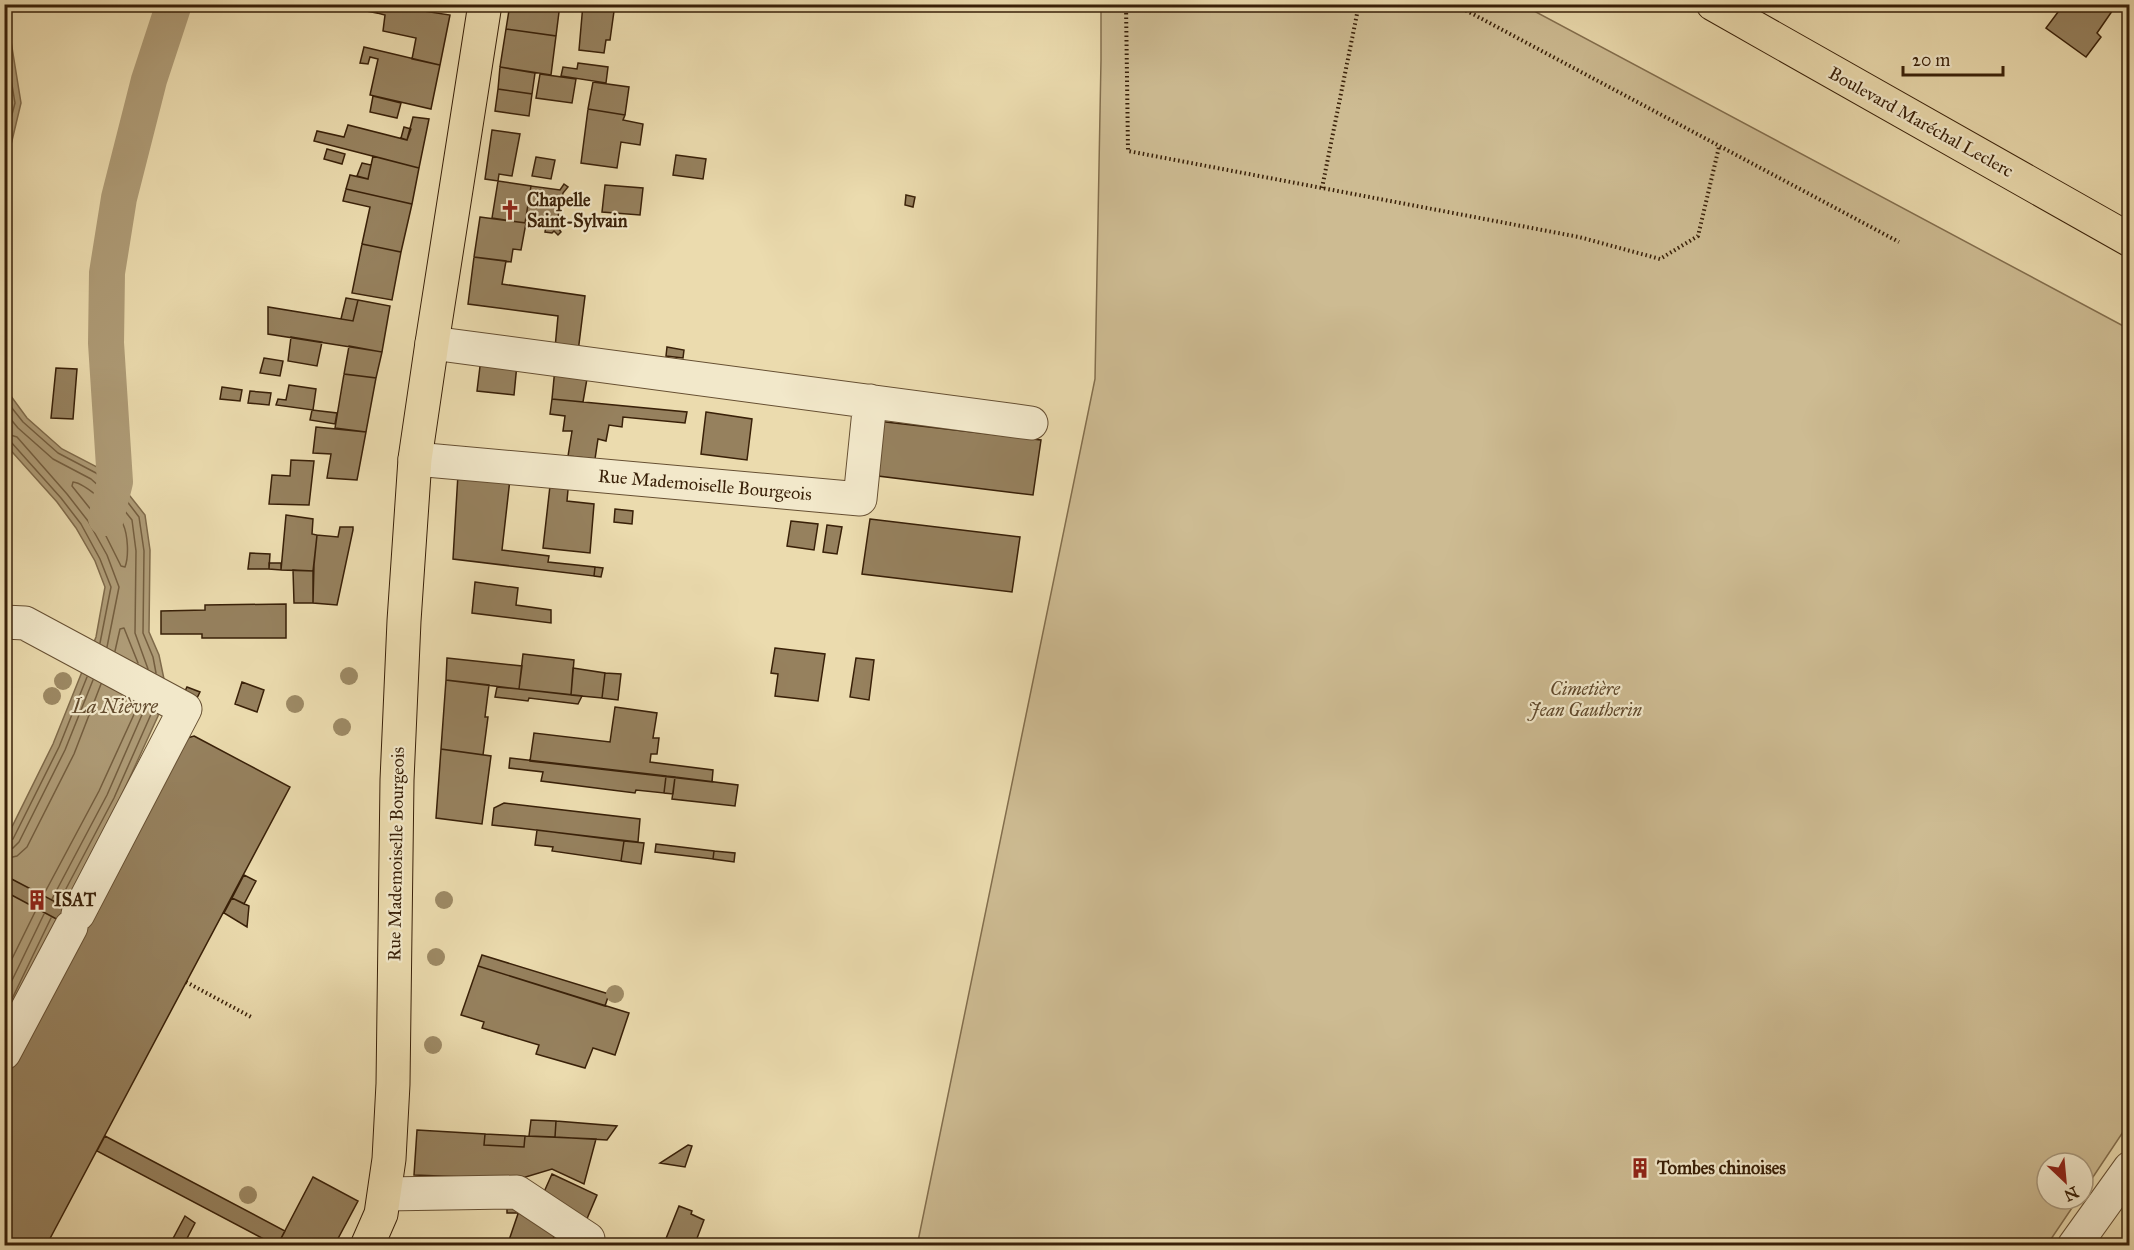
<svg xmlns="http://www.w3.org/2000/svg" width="2134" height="1250" viewBox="0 0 2134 1250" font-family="'IM FELL Great Primer',serif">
	<rect width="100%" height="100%" fill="#ebdbae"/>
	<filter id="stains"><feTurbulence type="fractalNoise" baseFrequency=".00333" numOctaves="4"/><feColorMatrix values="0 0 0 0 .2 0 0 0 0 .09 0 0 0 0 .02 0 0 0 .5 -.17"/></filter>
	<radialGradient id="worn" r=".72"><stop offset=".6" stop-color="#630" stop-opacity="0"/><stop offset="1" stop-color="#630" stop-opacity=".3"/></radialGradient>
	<path fill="#cdbb92" stroke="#836e4d" stroke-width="1.5" d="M1101 5H1523L2129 329V1123L2083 1192V1163H2047V1199H2078L2047 1245 917 1246 1095 379 1101 60Z"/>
	<path fill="#ae9b76" stroke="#7f6a4a" stroke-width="1.5" d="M9 5 10 35 21 103 5 170 4 5Z
		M5 388 27 418 62 449 99 468 130 496 145 515 150 550 149 632 159 655 164 679 158 716 119 801 41 949 5 1031V841L53 744 96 637 105 587 95 561 76 528 57 502 5 444Z"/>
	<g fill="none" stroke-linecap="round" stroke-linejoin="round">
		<path stroke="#745e3f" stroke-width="1.5" d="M4 37 15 103 4 145
			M4 398 23 422 58 453 96 473 126 500 139 517 144 551 143 633 153 657 156 673
			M4 411 18 428 53 459 91 479 120 505 132 520 136 551 135 633 148 669
			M4 433 17 437 67 494 88 521 107 555 119 587 107 647
			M4 440 11 442 61 498 81 524 100 559 111 587 100 643
			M73 482C85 483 118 512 123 524 128 535 129 556 125 567L121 566 96 516 72 486Z
			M115 651 120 629 124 628 138 663
			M4 842 13 839 59 747 87 677
			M4 850 13 848 19 842 65 750 93 680
			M4 859 17 856 27 847 74 754 101 684
			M44 894 99 791 136 710 137 704
			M52 899 107 795 145 708
			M59 902 114 798 152 712
			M4 975 36 910
			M4 997 44 914
			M10 1003 51 918"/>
		<path stroke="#ae9b76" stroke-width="36" d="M106 518 115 482 106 343 107 273 119 198 149 80 174 4"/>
	</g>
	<path fill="#96815e" stroke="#392008" stroke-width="1.5" d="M367 4H378L377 13 366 11Z
		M378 4 450 15 440 65 412 59 416 38 383 31 385 15 377 13Z
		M388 4H424L423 11Z
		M510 4H560L556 36 506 29Z
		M583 4H615L610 40H606L604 53 579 50Z
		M2064 4H2117L2097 33 2101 37 2086 57 2046 28Z
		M506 29 556 36 551 75 500 67Z
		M364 47 440 65 431 109 370 95 378 59 370 57 368 64 360 63Z
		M578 63 608 67 606 83 561 76 563 67 577 69Z
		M500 67 535 73 532 94 498 89Z
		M540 74 576 79 572 103 536 98Z
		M593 82 629 87 625 115 588 109Z
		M498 89 532 94 529 116 495 111Z
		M373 96 401 103 397 118 370 112Z
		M588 109 625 115 623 120 643 124 640 145 621 142 617 168 581 163Z
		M413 117 429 119 419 168 314 141 317 131 344 137 348 125 407 140Z
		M404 127 411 129 407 140 401 138Z
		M492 130 520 134 512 176 499 174 498 181 485 179Z
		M327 149 345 154 342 164 324 159Z
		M676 155 706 159 703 179 673 175Z
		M373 156 419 168 412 204 346 189 350 175 368 179Z
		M536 157 555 160 551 179 532 176Z
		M362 163 371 165 368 179 357 176Z
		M498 181 531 186 525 223 492 218Z
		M564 184 568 187 563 193 556 225 561 232 558 235 554 231 552 233 545 232 546 226 525 223 531 186 560 190Z
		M605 185 643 188 640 215 602 212Z
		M346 189 412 204 401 252 362 244 370 207 343 201Z
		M906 195 915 197 913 207 905 205Z
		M480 217 526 223 521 250 513 249 511 262 474 257Z
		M362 244 401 252 392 300 352 293Z
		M474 257 506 261 502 284 585 296 578 352 555 348 558 316 468 304Z
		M346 298 358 300 353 321 341 319Z
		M358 300 390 306 382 352 268 334V307L353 321Z
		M291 337 322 342 317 366 288 361Z
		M349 346 382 352 376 378 344 374Z
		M667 347 684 350 683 358 666 356Z
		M264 358 283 361 280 376 260 373Z
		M481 358 517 364 514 395 477 391Z
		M56 368 77 369 73 419 51 418Z
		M555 368 588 373 583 402 552 399Z
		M344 374 376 378 366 432 335 428Z
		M289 385 316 389 313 410 276 405 278 399 286 400Z
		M222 387 242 390 240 401 220 399Z
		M250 391 271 393 269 405 248 403Z
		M552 399 687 412 685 423 623 417 622 427 609 425 606 441 598 439 595 459 568 456 572 431H563L565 416 550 414Z
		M312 410 337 413 335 424 310 420Z
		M706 412 752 419 747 460 701 454Z
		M877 421 1041 440 1033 495 870 475Z
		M316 427 366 432 357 480 327 478 331 454 313 453Z
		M291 460 314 461 309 505 269 504 272 475 290 476Z
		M458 474 510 479 502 550 549 556 548 562 595 567 594 576 453 559Z
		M551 477 569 479 567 501 594 504 590 553 543 548Z
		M615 509 633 511 632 524 614 522Z
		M286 515 313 519 312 534 317 535 313 571 281 570Z
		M870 519 1020 537 1012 592 862 574Z
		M791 521 818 524 814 550 787 546Z
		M827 525 842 527 837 554 823 552Z
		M340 527H353V530L337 605 313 603 314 565 317 535 338 537Z
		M250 553 270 554 269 569H248Z
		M269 563H281V570L269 569Z
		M595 567 603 568 601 577 594 576Z
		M293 570 313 571V603H294Z
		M475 582 518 588 516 605 551 610V623L472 613Z
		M286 604V638H202V634H161V611L205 610V605Z
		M775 648 825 654 818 701 775 696 778 674 771 673Z
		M523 654 574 660 571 695 519 689Z
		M447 658 522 666 519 689 446 680Z
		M856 658 874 660 869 700 850 697Z
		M573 668 605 673 602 698 571 695Z
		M605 673 621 674 618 700 602 698Z
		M446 680 489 685 485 717H488L483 755 441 749Z
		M242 682 264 690 257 712 235 704Z
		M187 687 200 692 196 700 183 695Z
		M497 687 519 689 582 696 578 704 529 698 528 701 495 697Z
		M615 707 657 713 653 738H659L657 754H651L650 762 713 770 712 782 530 761 534 733 610 742Z
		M194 736 290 787 46 1246H4V1076L184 739Z
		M441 749 491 756 482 824 436 818Z
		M510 758 666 776 664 793 636 790 635 793 541 781 543 772 509 768Z
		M666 776 675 777 673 794 664 793Z
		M675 777 738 785 735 806 672 799Z
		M504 803 640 819 638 842 492 825 494 808Z
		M537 830 624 841 621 861 552 851 553 847 535 845Z
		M624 841 644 843 641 864 621 861Z
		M656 844 714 851 713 859 655 852Z
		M714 851 735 853 734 862 713 859Z
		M4 875 69 909 62 922 4 891Z
		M244 875 256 881 244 904 232 898Z
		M232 898 249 906 247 927 224 913Z
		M482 955 609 994 605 1006 478 966Z
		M478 966 629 1013 615 1055 593 1048 585 1068 536 1054 539 1045 482 1028 484 1022 461 1015Z
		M531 1120 556 1121 555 1137 529 1136Z
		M556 1121 617 1126 607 1140 555 1137Z
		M417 1130 485 1134 484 1145 524 1147 525 1136 596 1139 584 1184 552 1169 519 1179 414 1175Z
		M485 1134 525 1136 524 1147 484 1145Z
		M105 1136 285 1231 277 1246 97 1151Z
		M688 1145 692 1146 685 1167 660 1163Z
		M1636 1160 1647 1163 1644 1174 1633 1172Z
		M552 1174 597 1195 586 1221 540 1201Z
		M313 1177 358 1201 334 1246H277Z
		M521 1205 519 1213H507V1207Z
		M521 1205 557 1227 551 1246H507Z
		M679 1206 692 1211 691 1214 704 1220 694 1246H663Z
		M185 1216 195 1223 183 1246H169Z"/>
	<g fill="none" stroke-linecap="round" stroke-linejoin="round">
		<g stroke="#664f32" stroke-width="35">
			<path id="minor" d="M432 343 1031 423
				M415 459 860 499 870 401
				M4 622 25 623 185 709 78 914
				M4 1053 71 927
				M385 1194 517 1192 588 1239
				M2074 1246 2130 1168"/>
		</g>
		<g stroke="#392008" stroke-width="35">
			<path id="major" d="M1713 4 2130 240
				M367 1246 381 1214 389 1159 393 1084 397 780 404 621 415 459 432 343 485 4"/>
		</g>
		<path stroke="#392008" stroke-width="4" stroke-dasharray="1.5 3" stroke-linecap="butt" d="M1126 4 1128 151 1579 237 1660 259 1698 236 1719 147
			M1454 4 1899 242
			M1322 188 1359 4
			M186 982 251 1017"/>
		<use href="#minor" stroke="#f2e8ca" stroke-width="33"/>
		<use href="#major" stroke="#ebdbae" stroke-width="33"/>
	</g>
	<g fill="#9d8a65">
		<circle cx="349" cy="676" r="9"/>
		<circle cx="63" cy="681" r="9"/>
		<circle cx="52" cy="696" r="9"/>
		<circle cx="295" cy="704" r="9"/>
		<circle cx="342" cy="727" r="9"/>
		<circle cx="444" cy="900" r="9"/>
		<circle cx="436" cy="957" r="9"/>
		<circle cx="615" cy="994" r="9"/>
		<circle cx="433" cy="1045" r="9"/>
		<circle cx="248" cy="1195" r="9"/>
	</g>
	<defs>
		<g id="church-bare" transform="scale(1.62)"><path d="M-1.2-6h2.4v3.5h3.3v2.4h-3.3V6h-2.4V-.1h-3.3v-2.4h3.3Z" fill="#8f2418" stroke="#f2e8ca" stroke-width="2.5" paint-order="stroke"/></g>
		<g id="building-bare" transform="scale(1.62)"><path d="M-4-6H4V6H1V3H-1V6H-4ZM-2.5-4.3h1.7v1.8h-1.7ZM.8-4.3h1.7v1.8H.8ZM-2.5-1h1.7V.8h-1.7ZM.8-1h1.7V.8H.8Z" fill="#8f2418" stroke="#f2e8ca" stroke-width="2.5" paint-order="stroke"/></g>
	</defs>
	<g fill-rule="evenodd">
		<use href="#church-bare" x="510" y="210"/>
		<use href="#building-bare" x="37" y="900"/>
		<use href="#building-bare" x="1640" y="1168"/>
	</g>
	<g text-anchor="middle" stroke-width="4.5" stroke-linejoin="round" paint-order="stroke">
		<g font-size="18" fill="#392008" stroke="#f2e8ca">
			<text transform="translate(1921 122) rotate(29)" y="6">Boulevard Maréchal Leclerc</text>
			<text transform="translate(705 485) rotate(5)" y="6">Rue Mademoiselle Bourgeois</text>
			<text transform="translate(396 854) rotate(-89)" y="6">Rue Mademoiselle Bourgeois</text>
		</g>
		<g font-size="18" font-weight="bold" fill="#392008" stroke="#f2e8ca" text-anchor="start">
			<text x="527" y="206">Chapelle<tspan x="527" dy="21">Saint-Sylvain</tspan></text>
			<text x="54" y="906">ISAT</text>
			<text x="1657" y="1174">Tombes chinoises</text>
		</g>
		<g font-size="18" font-style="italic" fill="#5e472a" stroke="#f2e8ca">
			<text x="1585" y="695">Cimetière<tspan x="1585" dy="21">Jean Gautherin</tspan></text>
		</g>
		<g font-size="20" font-style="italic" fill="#624b2e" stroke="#f2e8ca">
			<text x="115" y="713">La Nièvre</text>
		</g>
	</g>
	<rect width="2134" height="1250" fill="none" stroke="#ebdbae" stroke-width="24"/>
	<rect x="6" y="6" width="2122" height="1238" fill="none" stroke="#392008" stroke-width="3"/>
	<rect x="12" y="12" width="2110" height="1226" fill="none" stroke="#392008" stroke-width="1.5"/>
	<g transform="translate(2065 1181) rotate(154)"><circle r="28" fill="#f2e8ca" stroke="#a8987c" stroke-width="1.5"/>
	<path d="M0-4.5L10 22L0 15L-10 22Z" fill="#8f2418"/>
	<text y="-9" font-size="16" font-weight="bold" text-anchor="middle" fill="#392008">N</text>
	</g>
	<path d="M1903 66v9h100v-9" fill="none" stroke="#392008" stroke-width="3"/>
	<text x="1912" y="66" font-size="18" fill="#392008" stroke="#f2e8ca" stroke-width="4.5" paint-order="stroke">20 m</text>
	<rect width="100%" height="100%" filter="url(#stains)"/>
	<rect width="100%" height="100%" fill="url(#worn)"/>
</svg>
